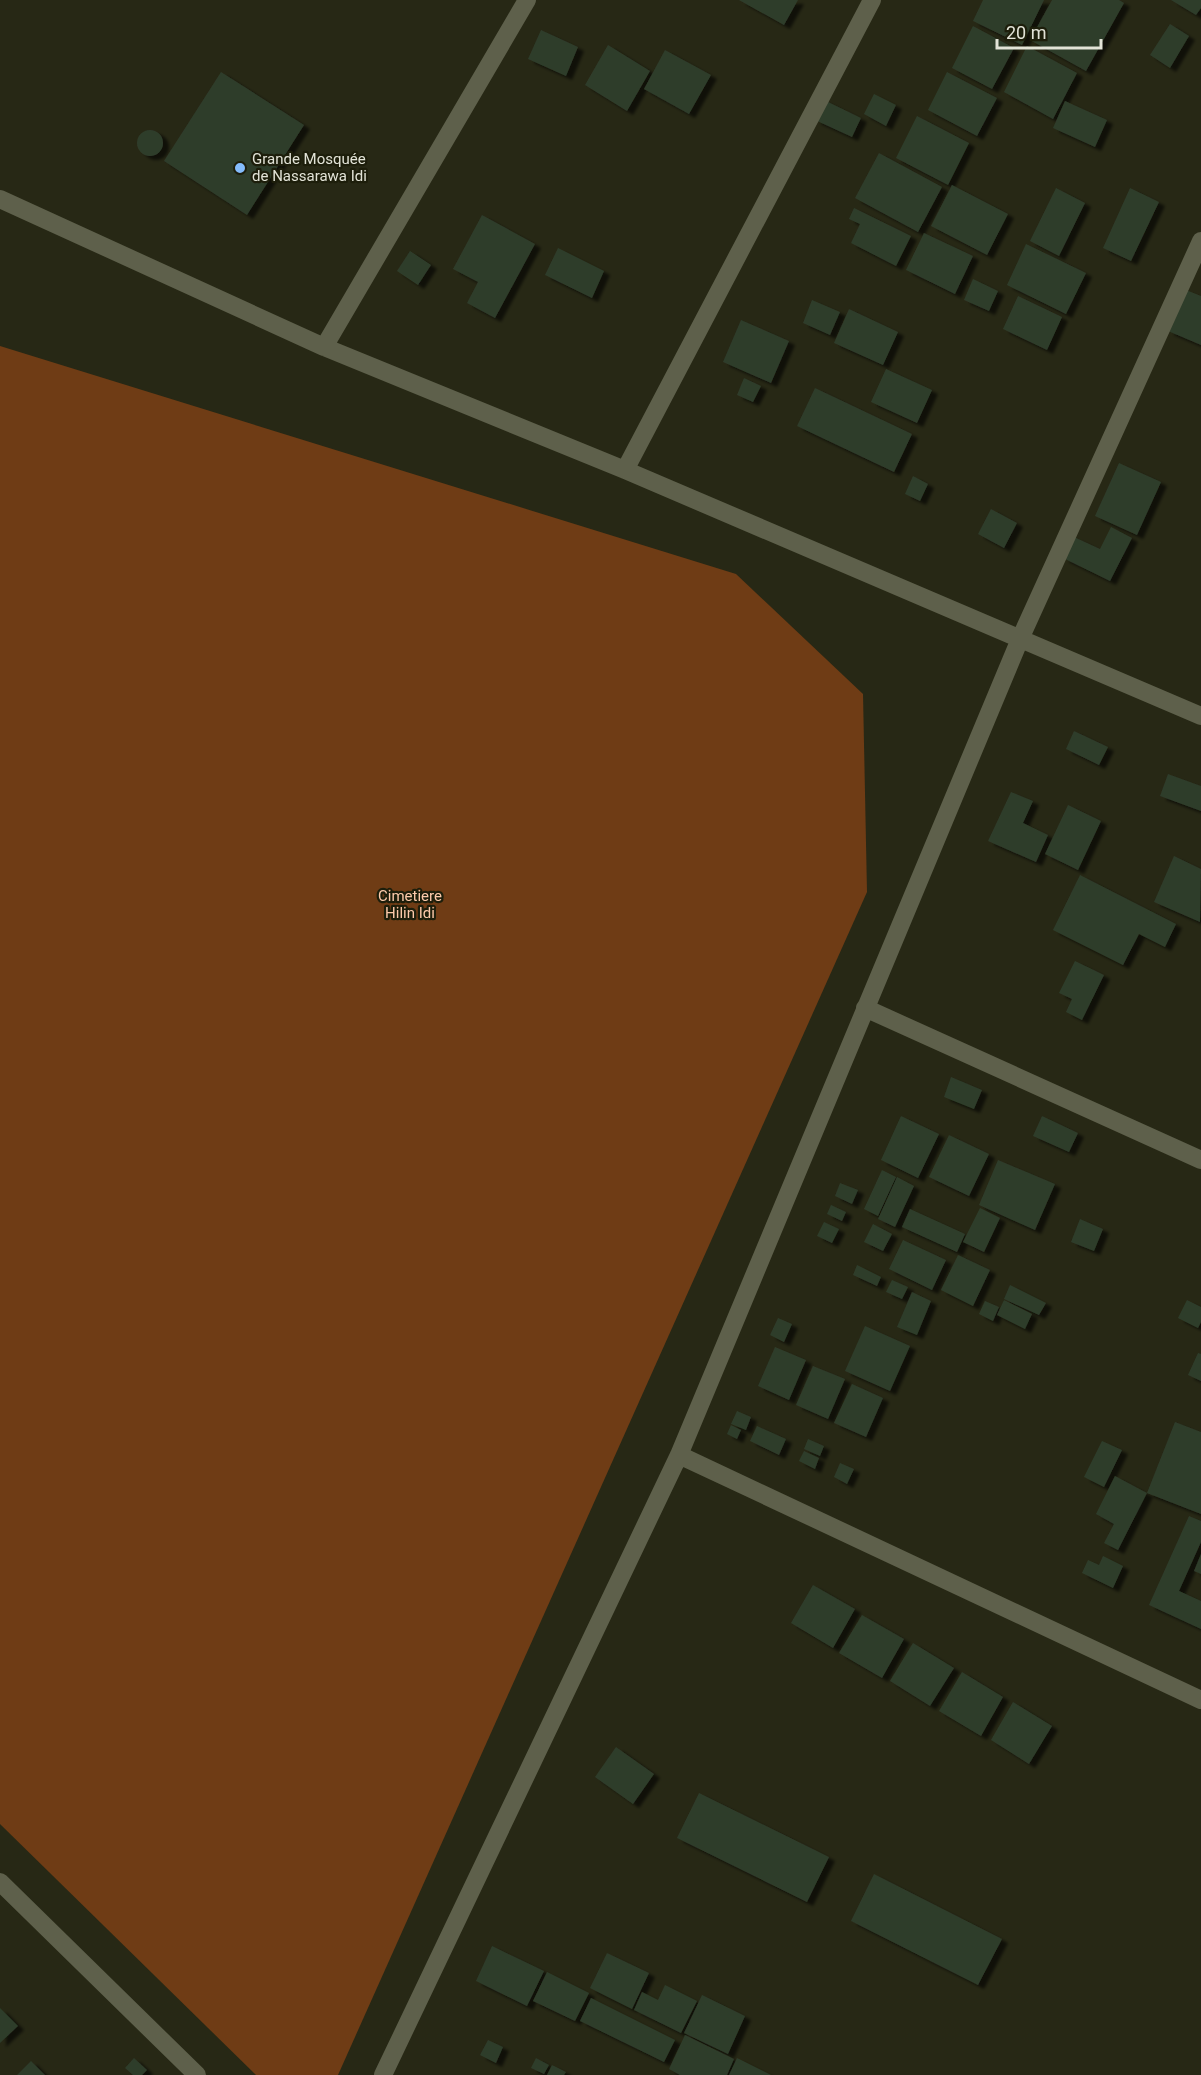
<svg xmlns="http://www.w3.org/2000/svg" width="1201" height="2075" viewBox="0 0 1201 2075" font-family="Roboto,sans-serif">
	<defs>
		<filter id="shadow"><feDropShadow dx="6" dy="4" stdDeviation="1.5" flood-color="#0009"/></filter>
	</defs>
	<rect width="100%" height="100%" fill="#272815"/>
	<path fill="#6f3c15" d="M0 346 736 574 863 694 867 892 338 2075H256L0 1824Z"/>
	<path fill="#2f3c2b" filter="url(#shadow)" d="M739 0H798L784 25Z
		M983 0H1044L1022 45 973 21Z
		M1052 0H1119L1124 3 1086 71 1030 40Z
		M1171 0H1201V8L1196 15Z
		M1170 24 1189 36 1170 68 1150 55Z
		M973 26 1014 48 992 89 952 68Z
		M541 30 578 47 566 76 528 59Z
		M608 45 650 71 627 111 585 85Z
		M1027 46 1077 73 1053 119 1004 92Z
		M665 50 711 75 689 114 644 89Z
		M221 72 304 125 247 215 164 161Z
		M947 72 997 98 977 136 928 110Z
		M874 94 896 105 886 126 864 114Z
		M824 100 861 118 852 137 815 120Z
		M1065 101 1107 120 1095 147 1053 128Z
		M917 116 969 143 948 185 896 158Z
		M137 143a13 13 0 1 1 26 0a13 13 0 1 1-26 0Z
		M879 153 942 187 918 232 855 198Z
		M952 185 1008 214 987 255 931 226Z
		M1056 188 1085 203 1059 256 1030 241Z
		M1130 188 1159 202 1131 261 1103 248Z
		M854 208 911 236 896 266 851 243 860 224 849 219Z
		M482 215 535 244 495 318 467 303 478 282 453 269Z
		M924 233 973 256 955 294 906 270Z
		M1026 244 1086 273 1066 314 1007 285Z
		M558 248 604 271 592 298 545 275Z
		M410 251 431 265 418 285 397 271Z
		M973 279 998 291 989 311 964 300Z
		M1186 290 1201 296V345L1168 331Z
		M1018 296 1062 317 1047 350 1003 329Z
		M812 300 840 312 830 335 803 323Z
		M849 309 898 332 883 365 834 343Z
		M741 320 789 341 771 383 723 362Z
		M886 369 932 390 917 423 871 402Z
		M744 378 761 386 753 402 737 395Z
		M815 388 912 434 894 472 797 426Z
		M1119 463 1161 482 1137 535 1095 516Z
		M913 476 928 484 920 501 905 494Z
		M991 509 1017 523 1004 548 978 534Z
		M1111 527 1132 538 1110 581 1063 558 1074 537 1100 549Z
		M1074 731 1108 747 1099 765 1066 749Z
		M1168 774 1201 786V811L1160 796Z
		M1011 792 1033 801 1023 823 1048 835 1036 862 988 841Z
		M1068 805 1101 821 1078 870 1045 854Z
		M1174 856 1201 869 1200 922 1154 902Z
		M1080 875 1176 924 1165 947 1139 934 1123 965 1053 930Z
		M1075 961 1104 975 1082 1020 1066 1012 1072 999 1059 993Z
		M951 1077 982 1090 974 1109 944 1097Z
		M901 1116 939 1134 918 1178 881 1160Z
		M1042 1116 1078 1133 1069 1152 1033 1136Z
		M949 1135 989 1154 969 1196 929 1177Z
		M998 1160 1055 1184 1035 1230 979 1205Z
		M882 1170 896 1177 878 1216 864 1209Z
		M897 1177 914 1186 895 1227 878 1219Z
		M840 1183 858 1190 852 1204 835 1196Z
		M831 1205 846 1212 842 1221 827 1214Z
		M980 1208 1000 1218 984 1252 963 1242Z
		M910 1209 965 1234 957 1252 902 1227Z
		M1080 1219 1103 1229 1094 1251 1071 1242Z
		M824 1222 839 1229 832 1243 817 1236Z
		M873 1224 892 1234 883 1251 864 1242Z
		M903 1240 946 1260 932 1290 889 1269Z
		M958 1255 990 1270 973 1306 941 1290Z
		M857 1265 881 1277 877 1286 853 1275Z
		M892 1280 908 1287 902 1299 886 1292Z
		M1010 1285 1046 1303 1039 1315 1004 1299Z
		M912 1292 931 1301 917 1335 897 1327Z
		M1004 1300 1032 1314 1025 1329 997 1315Z
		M1187 1300 1201 1307V1322L1198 1328 1178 1318Z
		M985 1301 999 1307 993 1321 979 1314Z
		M778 1318 792 1324 784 1342 770 1335Z
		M865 1326 910 1346 890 1391 845 1371Z
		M775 1347 806 1360 789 1400 758 1386Z
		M1198 1353 1201 1354V1381L1188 1375Z
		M813 1366 845 1379 828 1419 796 1405Z
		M852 1384 883 1398 866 1437 834 1423Z
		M737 1411 751 1417 746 1430 731 1424Z
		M1175 1422 1201 1432V1514L1147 1493Z
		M731 1425 741 1430 737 1439 727 1434Z
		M757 1426 786 1439 779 1455 750 1441Z
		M808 1439 824 1446 820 1456 804 1449Z
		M1102 1441 1122 1450 1104 1487 1084 1477Z
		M804 1451 819 1458 815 1469 799 1461Z
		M840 1463 854 1469 847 1484 834 1477Z
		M1115 1476 1147 1493 1118 1550 1104 1543 1114 1524 1096 1514Z
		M1189 1516 1201 1521V1542L1179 1591 1201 1601V1629L1149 1605Z
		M1201 1554V1574L1194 1571Z
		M1103 1556 1123 1566 1113 1588 1082 1573 1088 1560 1099 1565Z
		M813 1585 855 1609 833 1648 791 1623Z
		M862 1615 904 1639 882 1678 839 1653Z
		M913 1643 954 1668 930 1706 890 1681Z
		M962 1672 1003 1697 981 1736 939 1711Z
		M1013 1702 1052 1726 1029 1764 991 1740Z
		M616 1747 654 1774 633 1804 595 1777Z
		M699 1793 829 1857 807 1902 677 1838Z
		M874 1874 1002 1939 978 1985 851 1921Z
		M492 1946 544 1971 527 2006 476 1981Z
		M607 1953 649 1973 632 2009 590 1988Z
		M547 1972 589 1993 575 2021 533 2001Z
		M665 1985 697 2001 681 2033 634 2010 642 1992 658 2000Z
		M702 1995 745 2016 728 2054 684 2033Z
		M591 1998 675 2040 664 2062 580 2021Z
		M0 2008 18 2026 0 2043Z
		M685 2035 734 2059 727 2075H680L669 2069Z
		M488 2040 503 2047 496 2063 480 2055Z
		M134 2058 147 2070 142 2075H133L125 2068Z
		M536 2058 549 2065 544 2074 531 2068Z
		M737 2058 771 2075H729Z
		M31 2061 45 2075H17Z
		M552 2065 566 2072 564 2075H547Z"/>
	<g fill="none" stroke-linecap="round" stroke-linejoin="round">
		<path stroke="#5e604b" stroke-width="18" d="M0 199 324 347 625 470 1201 716
			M324 347 527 0
			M625 470 872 0
			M865 1008 1201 1160
			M679 1455 1201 1700
			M0 1882 197 2075
			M383 2075 679 1455 1020 639 1201 241"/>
	</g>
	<circle fill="#84bcfb" stroke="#1d1e0b" stroke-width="2" cx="240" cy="168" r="6"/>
	<g text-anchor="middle" stroke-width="4.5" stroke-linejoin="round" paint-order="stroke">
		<g font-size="15" fill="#e2e3d7" stroke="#1d1e0b" text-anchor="start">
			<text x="252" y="164">Grande Mosquée<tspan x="252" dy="17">de Nassarawa Idi</tspan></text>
		</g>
		<g font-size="15" fill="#fdcaaa" stroke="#1d1e0b">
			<text x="410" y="901">Cimetiere<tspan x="410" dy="17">Hilin Idi</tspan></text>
		</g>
	</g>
	<path d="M997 39v9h104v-9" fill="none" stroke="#e2e3d7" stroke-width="3"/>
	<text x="1006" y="39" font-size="18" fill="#e2e3d7" stroke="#1d1e0b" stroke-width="4.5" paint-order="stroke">20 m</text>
</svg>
